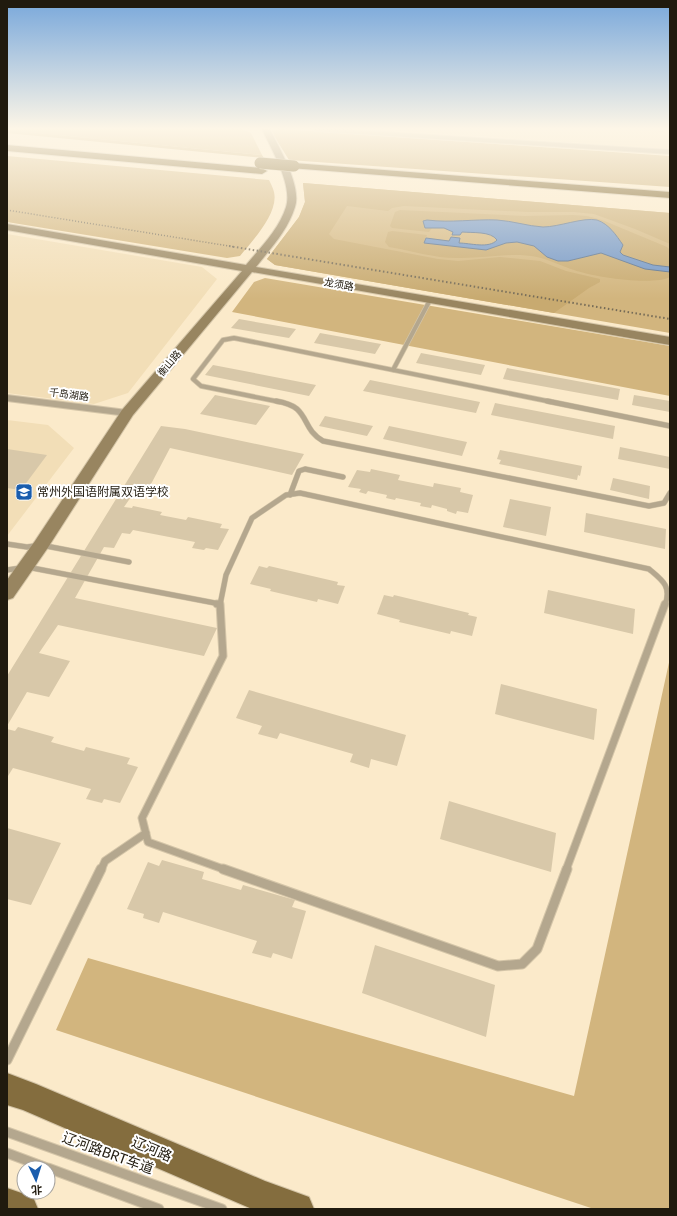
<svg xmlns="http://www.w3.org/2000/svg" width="677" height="1216" viewBox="0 0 677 1216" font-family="Lato,'Noto Sans SC',sans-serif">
	<rect width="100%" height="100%" fill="#fbeaca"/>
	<path fill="#f2deb7" d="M396 129H670V149L400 131Z
		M7 234 202 267 217 279 128 393 94 404 7 393Z
		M7 420 48 425 74 448 7 536Z"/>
	<path fill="#d2b57e" d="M7 129H242L251 133 262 155 7 130Z
		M7 156 269 180C271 184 273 188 274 192 279 213 252 241 240 256L227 258 7 222Z
		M303 183 670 213V333L275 265 267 259 299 217 305 202Z
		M265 278 670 346V396L232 312 254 282Z
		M670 658V1209H594L56 1030 88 958 574 1096Z"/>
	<path fill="#c8aa70" d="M280 129 670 156V187L289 160 271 131Z
		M7 130 262 155 264 158 7 133Z
		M303 183 670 213V244L635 229 594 214 574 212H528L404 206 392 208 388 211 347 206 329 234 334 239 438 259 458 261 500 257 540 261 566 271 600 279V282L589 288 554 313 275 265 267 259 299 217 305 202Z
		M400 210 525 216 573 215 587 216 602 220 667 247 670 250V267L653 265 623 255 620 252 621 249 574 223 557 226 542 227 498 220 442 222 427 220 425 228H432L429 232 392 228 390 226 395 212Z
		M392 231 427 235 424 243 486 250 506 243 517 242 534 246 547 257 568 261 601 253 645 269 670 272V277C653 286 593 277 574 270 562 266 550 260 537 257 511 252 487 258 461 258 437 259 413 251 389 247L385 242 388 232Z"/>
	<path fill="#7297c8" stroke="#597290" d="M427 220C451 223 474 219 497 220 513 221 527 226 543 227 559 227 583 217 597 220 609 224 616 235 623 245L620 252 623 255 653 265 670 267V272L645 269 601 253 568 261H558L547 257 534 246 517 242 506 243 486 250 424 243 426 238 449 241 451 237 460 238 459 243C470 243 489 249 497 240 491 231 472 233 462 232L460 235H452L453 232 444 228H425L423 221Z"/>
	<path fill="#d8c8a9" d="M637 129H664V132L637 130Z
		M239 319 296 329 289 338 231 328Z
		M320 333 381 344 375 354 314 343Z
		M421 353 485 365 481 375 416 363Z
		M213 365 316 385 309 396 205 375Z
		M507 368 620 389 618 400 503 379Z
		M370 380 480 402 476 413 363 391Z
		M215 395 270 406 256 425 200 414Z
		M634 395 670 401V412L632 405Z
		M495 403 615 426 613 439 491 415Z
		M325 416 373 426 367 436 319 426Z
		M161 426 185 429 304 454 292 475 170 448 150 486 140 484 124 507 132 508 133 506 162 512 160 515 186 520 188 517 222 524 220 528 229 529 218 550 206 548 204 550 192 548 195 542 133 530 130 534 122 533 114 548 104 547 75 598 217 628 204 656 58 625 39 653 70 661 49 697 27 692 7 726V676Z
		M389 426 467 442 462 456 383 439Z
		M620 447 670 457V469L618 459Z
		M7 449 47 455 21 490 7 488Z
		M500 450 582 466 580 476 578 475 577 480 499 464 501 460 497 459Z
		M371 469 400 475 398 480 433 487 434 483 461 488 460 492 473 495 468 513 457 511 456 514 447 511V509L432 505 431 508 420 506 421 503 396 498 395 500 386 498 387 495 368 491 366 494 359 492 361 489 348 487 357 470 370 472Z
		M613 478 650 486 649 499 610 490Z
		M510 499 551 507 546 536 503 527Z
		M586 513 666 529 665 549 584 532Z
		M259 566 267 568 269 566 338 582 337 585 345 586 338 604 318 599 317 602 270 591 271 589 250 584Z
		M548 590 635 609 633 634 544 613Z
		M384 595 393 597 394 595 469 613 468 615 477 617 472 636 451 631 450 634 399 622 400 620 377 614Z
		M501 684 597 709 594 740 495 714Z
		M249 690 406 735 397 766 371 759 369 768 350 762 353 754 280 733 277 739 258 734 262 726 236 718Z
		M18 727 54 737 51 742 84 751 86 747 130 758 127 764 138 767 120 803 104 799 102 803 86 799 91 789 13 768 8 776 7 775V729L15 731Z
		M449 801 556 833 551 872 440 839Z
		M7 828 61 843 31 905 7 899Z
		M162 860 204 872 202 879 241 890 243 885 295 900 292 907 306 911 292 959 273 953 271 958 252 953 257 941 163 912 159 923 143 918 144 914 127 909 148 862 159 866Z
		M375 945 495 985 486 1037 362 993Z"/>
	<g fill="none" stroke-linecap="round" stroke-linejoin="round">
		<g stroke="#d4c5a8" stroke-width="5.5">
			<path id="lane-far3" d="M393 370 430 300
				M280 402 201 386 193 379 223 340 234 338 552 402"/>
		</g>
		<g stroke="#d4c5a8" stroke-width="6">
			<path id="lane-far2" d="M276 401C282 402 291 404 297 409 308 419 306 431 323 441L649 506 664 503 670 493
				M547 401 670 426
				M290 495 299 471 305 469 343 477
				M7 544 27 547 41 545 129 562
				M7 570 27 567 220 604
				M220 605 226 575 252 518 286 495 300 493 649 569C662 580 672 586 665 605"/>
		</g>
		<g stroke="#d4c5a8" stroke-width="9">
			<path id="lane-far1" d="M217 604H220
				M220 604 223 656 142 818 148 842 226 870
				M101 870 105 861 146 833
				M566 870 665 604"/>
		</g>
		<g stroke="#d4c5a8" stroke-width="11">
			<path id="lane" d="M223 869 498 966 522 964 537 949 567 869
				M7 1060 101 869
				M7 1132 222 1209
				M7 1153 47 1168
				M48 1168 159 1209"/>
		</g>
		<g stroke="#d4c5a8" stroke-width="2">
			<path id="street" d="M312 129H338L670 150V154L315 131Z
				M7 395 127 410 132 413 127 416 7 401Z"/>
		</g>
		<g stroke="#d4c5a8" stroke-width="2">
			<path id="secondary" d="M262 129H270C279 148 302 186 295 207 288 230 271 248 256 267L670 337V345L252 272 133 415 47 549 13 598 7 600V580L35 541 122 410 242 271 7 230V224L246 265C261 247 279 229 286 207 293 185 271 149 262 129Z"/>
		</g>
		<g stroke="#d4c5a8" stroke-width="2">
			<path id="primary" d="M7 1073 36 1084 265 1181 309 1197 314 1209H252L23 1110 7 1105Z
				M7 1188 33 1197 38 1209H7Z"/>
		</g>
		<g stroke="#d4c5a8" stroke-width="2">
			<path id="highway" d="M7 145 262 168 267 171 262 174 7 151Z
				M294 163 670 192V198L290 168 289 166Z"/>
		</g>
		<use href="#lane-far3" stroke="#b4a78e" stroke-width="4"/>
		<use href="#lane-far2" stroke="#b4a78e" stroke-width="5"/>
		<use href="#lane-far1" stroke="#b4a78e" stroke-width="7"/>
		<use href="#lane" stroke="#b4a78e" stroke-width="9"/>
		<use href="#street" fill="#b4a78e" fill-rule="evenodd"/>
		<use href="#secondary" fill="#988560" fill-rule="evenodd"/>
		<use href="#primary" fill="#846d3e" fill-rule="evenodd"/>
		<use href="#highway" fill="#73581c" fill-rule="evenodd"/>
		<path stroke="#756b57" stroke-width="1.5" stroke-dasharray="1 2" stroke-linecap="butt" d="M7 210 235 247"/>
		<path stroke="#756b57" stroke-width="2" stroke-dasharray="1.5 2.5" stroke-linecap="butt" d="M229 246 670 319"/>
		<g stroke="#d4c5a8" stroke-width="12" stroke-linecap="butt">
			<path id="highway-bridge" d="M260 163 294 166"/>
		</g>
		<use href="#highway-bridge" stroke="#73581c" stroke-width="11"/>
	</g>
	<linearGradient id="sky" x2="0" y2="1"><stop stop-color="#79a8db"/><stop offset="0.43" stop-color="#fdf6e7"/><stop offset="1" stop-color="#fdf6e7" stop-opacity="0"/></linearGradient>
	<rect width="677" height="299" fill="url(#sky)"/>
	<defs>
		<g id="school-square" transform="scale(0.9)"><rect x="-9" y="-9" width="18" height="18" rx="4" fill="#1a5dad" stroke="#fff"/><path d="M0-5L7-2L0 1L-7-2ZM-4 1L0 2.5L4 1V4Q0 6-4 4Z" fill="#fff"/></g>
	</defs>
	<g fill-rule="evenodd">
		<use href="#school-square" x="24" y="492"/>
	</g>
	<g text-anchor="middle" stroke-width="4" stroke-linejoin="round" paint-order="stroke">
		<g font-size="10" fill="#201a0e" stroke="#fff">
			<text transform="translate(339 284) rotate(10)" y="4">龙须路</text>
			<text transform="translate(169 363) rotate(-50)" y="4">衡山路</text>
			<text transform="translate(69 394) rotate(7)" y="4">千岛湖路</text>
		</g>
		<g font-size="12" fill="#201a0e" stroke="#fff" text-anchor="start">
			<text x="37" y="496">常州外国语附属双语学校</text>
		</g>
		<g font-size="14" fill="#201a0e" stroke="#fff">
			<text transform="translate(152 1149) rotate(23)" y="5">辽河路</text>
			<text transform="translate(108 1153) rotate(20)" y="5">辽河路BRT车道</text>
		</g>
	</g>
	<rect width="677" height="1216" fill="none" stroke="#201a0e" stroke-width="16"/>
	<g transform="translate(36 1180) rotate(176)"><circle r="19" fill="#ffffff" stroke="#a6a39f"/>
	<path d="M0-3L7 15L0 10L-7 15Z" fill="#1a5dad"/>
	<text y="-6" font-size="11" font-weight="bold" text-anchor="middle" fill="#201a0e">北</text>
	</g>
</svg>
